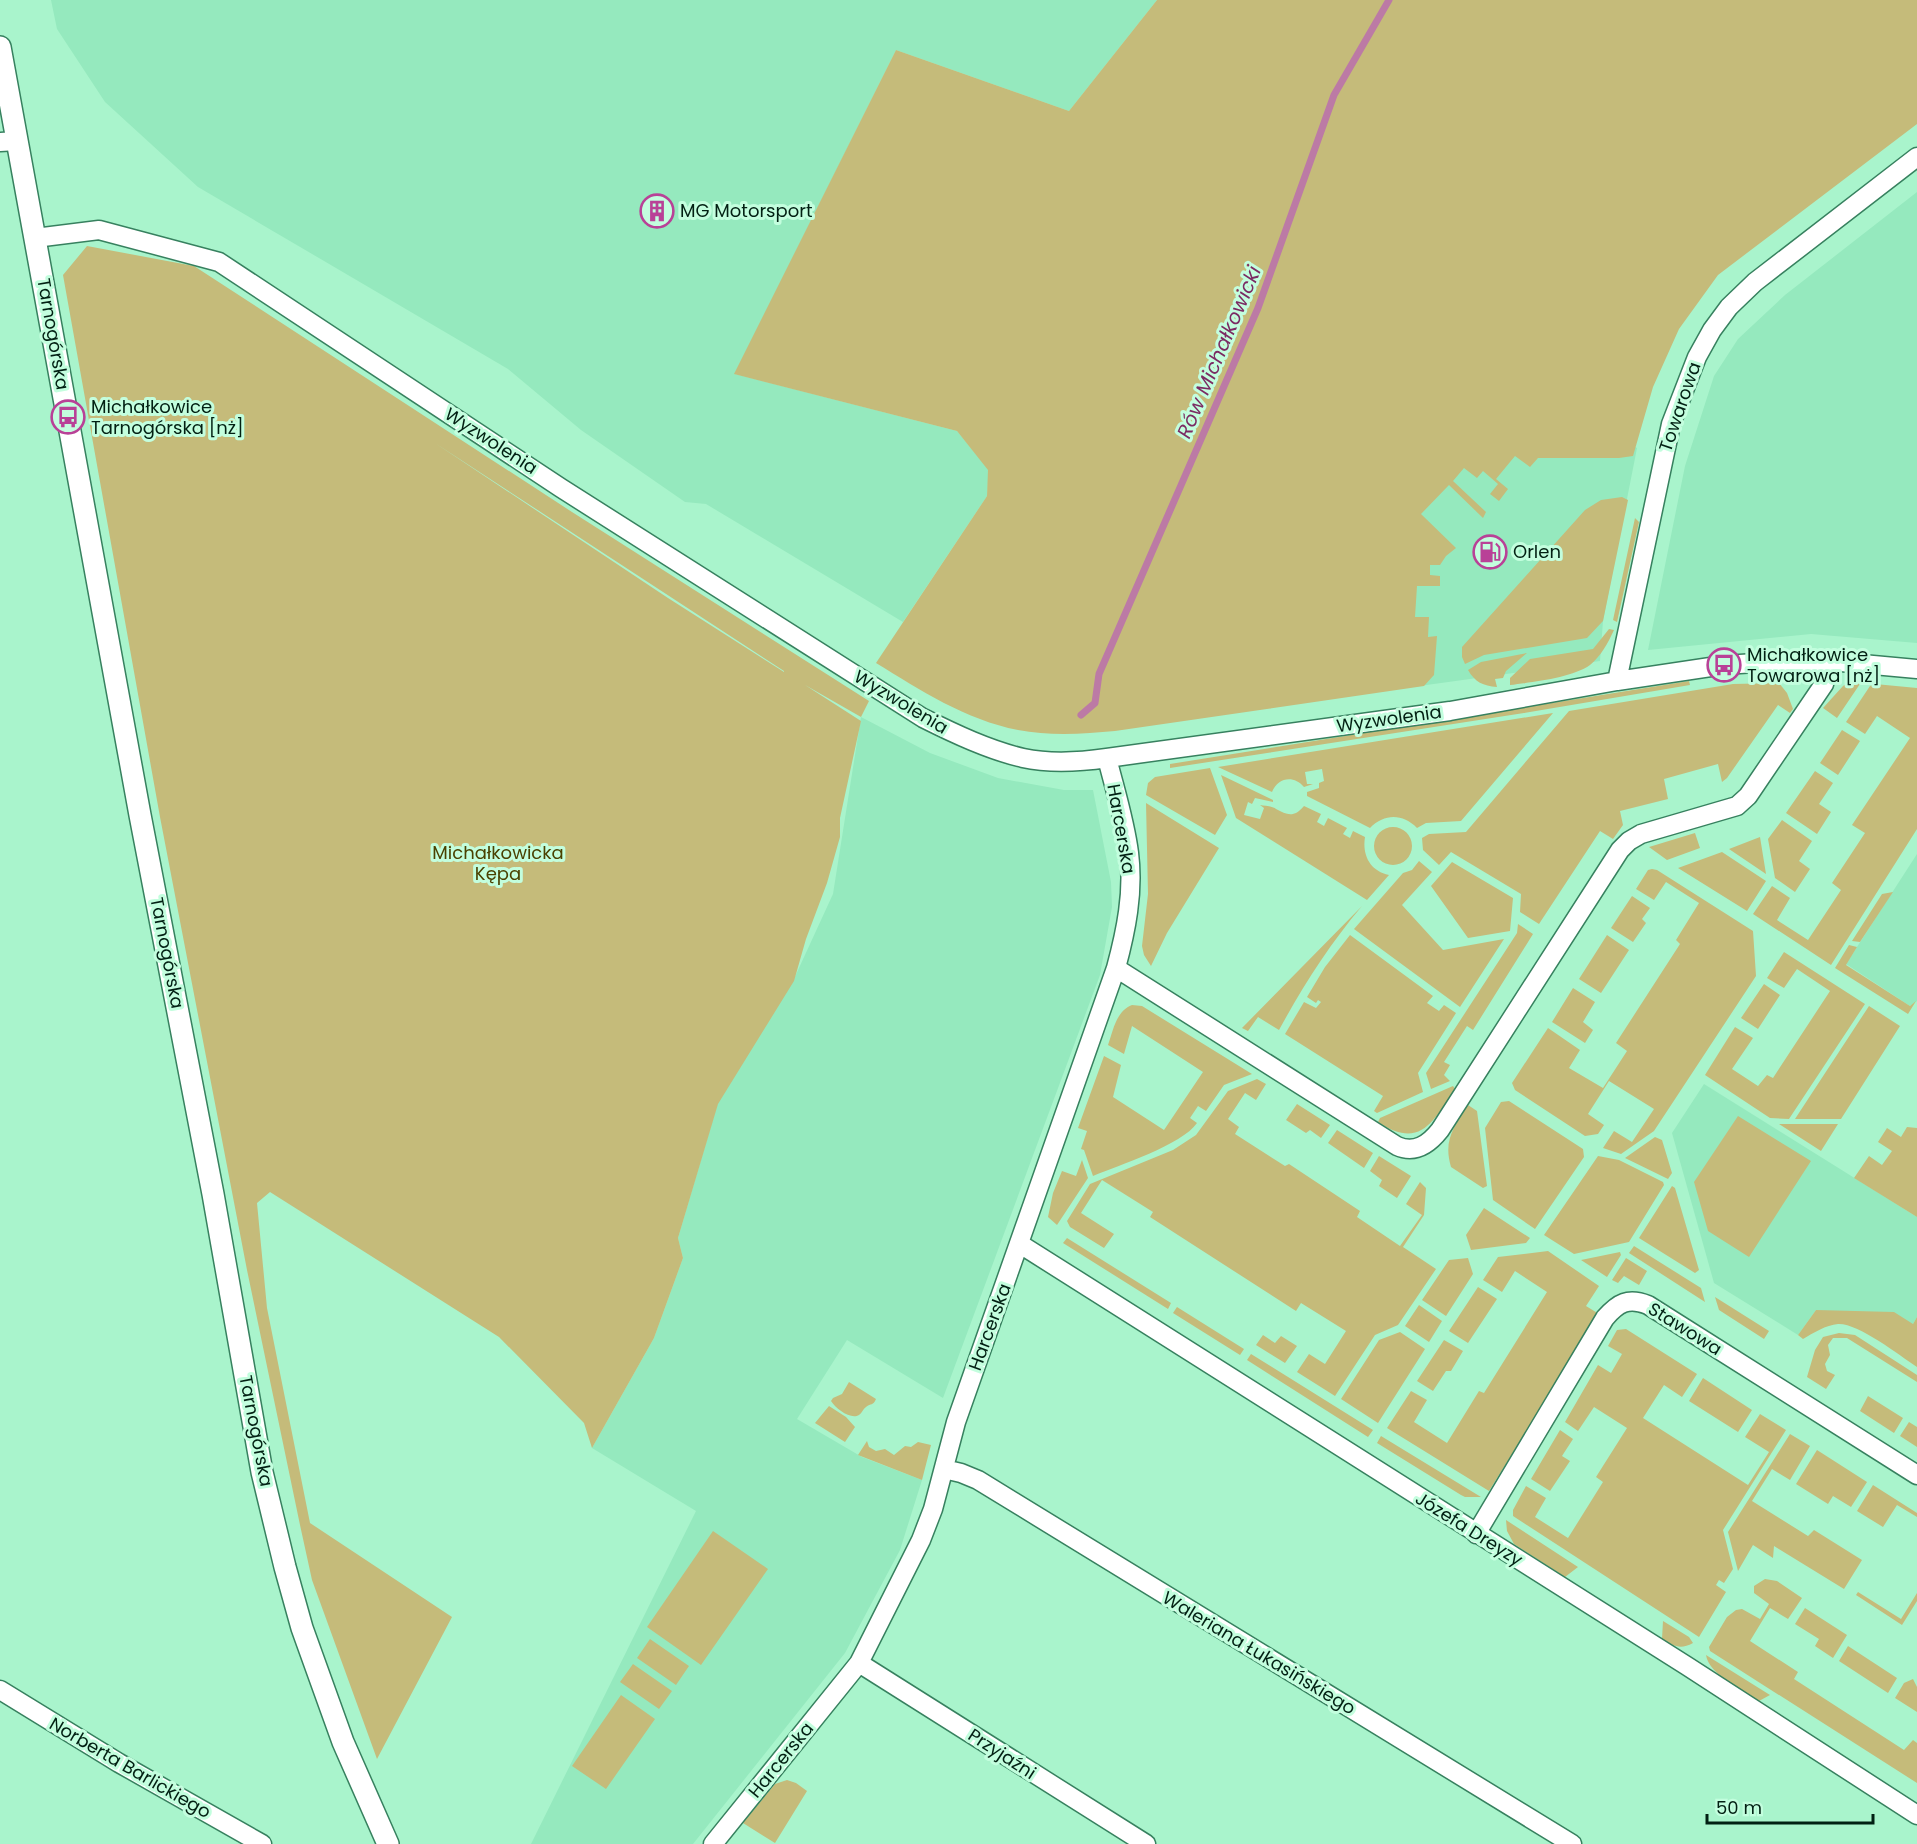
<svg xmlns="http://www.w3.org/2000/svg" width="1917" height="1844" viewBox="0 0 1917 1844" font-family="Poppins,sans-serif">
	<rect width="100%" height="100%" fill="#a9f4cc"/>
	<path fill="#95e9be" d="M51 0H1157L1069 111 896 50 735 374 957 431 989 470 987 496 903 622 706 504 685 502 581 430 508 369 198 187 105 102 57 29Z
		M1917 192V643L1811 634 1648 650 1685 466 1714 376 1738 339 1785 295Z
		M1584 419 1637 448 1603 621 1600 661 1347 696 1382 504 1490 444Z
		M861 717 930 753 998 778 1064 790H1093L1111 882 1112 907 1100 975 943 1398 847 1340 797 1419 862 1457 922 1480 900 1550 845 1653 693 1844H531L696 1511 592 1448 654 1338 683 1258 678 1238 718 1102 793 981 833 894Z
		M1917 854V1001L1910 1006 1846 964Z
		M1704 1084 1917 1217V1317L1913 1324 1816 1310 1798 1335 1714 1283 1672 1133Z"/>
	<path fill="#c5bb7a" fill-rule="evenodd" d="M1157 0H1917V124L1718 275 1679 329 1653 387 1633 456 1619 458H1538L1530 467 1515 456 1496 479 1508 489 1499 501 1490 494 1498 484 1483 471 1477 478 1464 468 1453 481 1486 512 1483 518 1449 485 1421 514 1456 548 1446 556 1440 565H1430V575L1440 576V586H1417L1415 617H1429L1428 637 1437 636 1434 675 1424 686 1115 731C1084 734 1049 736 1018 730 966 720 920 690 876 663L987 496 988 470 957 431 734 374 896 50 1069 111Z
		M87 246 194 266 572 512 869 701 861 717 805 685 861 721 840 818V837L827 883 806 939 794 981 718 1104 678 1238 683 1258 654 1338 592 1448 584 1423 499 1337 270 1192 257 1203 267 1308 310 1523 452 1617 377 1759 312 1580 300 1525 247 1270 160 817 63 275ZM435 443 784 671V672L668 598Z
		M1622 497 1628 500 1603 621 1587 638 1484 655 1465 664 1462 657V647L1585 510 1601 500Z
		M1635 518 1639 522 1617 622 1613 620Z
		M1609 629 1614 630C1608 643 1601 656 1590 665 1572 678 1532 682 1510 685V678L1530 659 1593 649Z
		M1527 653 1506 671 1503 678 1495 679 1497 687C1483 686 1475 682 1468 670L1481 662Z
		M1861 674 1866 675 1837 718 1823 708 1843 686Z
		M1689 681 1690 685 1524 713 1170 768V764Z
		M1779 683 1787 693 1793 709 1790 713 1778 705 1727 778 1722 782 1718 764 1664 779 1668 799 1620 811 1623 825 1613 839 1600 831 1539 924 1520 912 1521 894 1451 852 1439 865 1423 850 1422 838 1429 834 1466 832 1569 711 1733 684Z
		M1875 684 1917 688V829L1831 965 1753 914 1772 886 1790 898 1777 920 1808 940 1841 890 1832 883 1865 833 1852 825 1910 738 1877 716 1865 734 1846 722 1870 686Z
		M1553 713 1461 821 1426 823 1417 828C1403 814 1385 813 1370 828L1307 796V792L1319 788V783L1324 781 1322 769 1305 772 1307 784H1313L1304 787C1294 775 1278 777 1272 792L1218 767Z
		M1842 730 1860 741 1838 775 1820 763Z
		M1210 768 1227 815 1215 835 1146 795 1148 783 1155 777Z
		M1815 771 1833 783 1819 804 1831 812 1817 834 1786 813Z
		M1221 775 1273 800V802L1255 798 1252 804 1248 802 1244 815 1260 819 1264 808 1260 805C1265 806 1272 806 1276 809 1287 815 1294 818 1304 806L1321 814 1317 822 1324 826 1328 818 1347 828 1343 834 1350 838 1353 831 1365 837C1362 855 1370 871 1389 875L1367 900 1236 818Z
		M1146 803 1219 848 1167 933 1151 966 1144 955 1142 946 1148 894Z
		M1782 820 1812 841 1799 861 1810 869 1795 892 1775 878 1768 839Z
		M1374 846a19 19 0 1 1 38 0a19 19 0 1 1-38 0Z
		M1695 833 1700 848 1667 860 1649 847Z
		M1760 837 1766 874 1729 849Z
		M1722 852 1766 881 1747 911 1678 868Z
		M1419 861 1432 872 1402 905 1443 950 1504 939 1460 1007 1354 929 1403 873 1412 870Z
		M1452 862 1513 898 1510 931 1468 938 1431 886Z
		M1652 869 1657 870 1753 931 1756 976 1654 1131 1621 1154 1603 1148 1614 1131 1632 1142 1654 1109 1609 1081 1588 1114 1604 1125 1598 1134 1585 1136 1515 1090 1512 1083 1548 1028 1580 1050 1569 1068 1603 1088 1627 1051 1616 1043 1680 944 1676 940 1699 903 1666 882 1654 900 1636 889 1648 870Z
		M1893 892 1860 942 1852 941 1882 894Z
		M1632 896 1650 908 1642 919 1646 923 1633 942 1611 928Z
		M1362 906C1329 945 1303 986 1279 1030L1258 1017 1248 1031 1242 1028Z
		M1518 924 1533 934 1473 1030 1467 1026 1444 1062 1450 1065 1444 1075 1450 1081 1431 1089 1426 1073 1517 933Z
		M1350 935 1433 996 1427 1003 1439 1011 1444 1005 1456 1013 1418 1073 1423 1092 1377 1113 1374 1111 1383 1096 1285 1034 1304 1002 1316 1008 1321 1002 1318 1000 1316 1003 1307 997 1325 967Z
		M1607 935 1629 950 1601 993 1579 979Z
		M1849 945 1857 947 1846 965 1910 1006 1916 1001 1908 1014 1835 968Z
		M1784 952 1865 1004 1789 1119 1770 1118 1705 1075 1735 1027 1753 1038 1732 1069 1758 1086 1767 1075 1773 1078 1830 991 1797 969 1784 988 1767 978Z
		M1764 984 1780 995 1758 1029 1741 1018Z
		M1573 988 1595 1002 1583 1022 1593 1030 1585 1043 1552 1022Z
		M1132 1005 1142 1006 1252 1074 1224 1085 1206 1111 1198 1106 1190 1118 1197 1123C1182 1145 1119 1165 1093 1176L1084 1150 1081 1149 1087 1131 1078 1128 1104 1056 1121 1065 1113 1097 1164 1130 1203 1072 1132 1026 1124 1054 1108 1045C1113 1031 1116 1011 1132 1005Z
		M1869 1006 1900 1026 1841 1119H1795Z
		M1257 1079 1266 1084 1256 1100 1245 1093 1228 1119 1239 1127 1235 1134 1285 1166 1289 1164 1360 1211 1357 1217 1400 1246 1422 1215 1406 1204 1420 1182 1426 1188 1424 1215 1403 1247 1436 1269 1398 1325 1375 1335 1335 1396 1297 1372 1309 1354 1325 1364 1346 1331 1301 1303 1296 1311 1150 1217 1153 1212 1102 1180 1081 1213 1114 1234 1104 1248 1070 1227 1067 1221 1090 1184 1173 1150 1196 1135 1228 1091Z
		M1453 1086 1455 1089C1433 1122 1420 1150 1378 1122L1380 1118Z
		M1509 1101 1583 1149 1584 1157 1535 1229 1493 1200 1485 1128 1501 1102Z
		M1297 1104 1330 1125 1321 1138 1310 1130 1306 1133 1286 1120Z
		M1468 1105 1477 1111 1487 1186 1483 1188 1451 1167C1443 1140 1454 1127 1468 1105Z
		M1738 1116 1811 1161 1749 1257 1708 1231 1694 1182Z
		M1779 1124H1838L1821 1151Z
		M1907 1127 1917 1128V1217L1854 1178 1869 1156 1882 1165 1892 1151 1878 1142 1887 1128 1901 1137Z
		M1337 1130 1373 1153 1364 1168 1328 1143Z
		M1655 1137 1662 1140 1672 1173 1668 1179 1625 1158Z
		M1379 1156 1411 1176 1397 1198 1379 1186 1382 1180 1370 1171Z
		M1598 1156 1619 1160 1663 1182 1664 1185 1629 1242 1574 1254 1544 1235Z
		M1082 1160 1088 1178 1057 1225 1048 1217 1053 1193 1062 1171 1076 1176Z
		M1672 1186 1675 1188 1699 1270 1695 1273 1639 1238Z
		M1484 1208 1530 1238 1526 1243 1471 1250 1466 1235Z
		M1067 1238 1171 1303 1168 1309 1063 1243Z
		M1634 1246 1701 1288 1705 1302 1629 1253Z
		M1548 1251 1599 1286 1586 1306 1599 1314 1489 1491 1387 1428 1411 1391 1427 1400 1414 1422 1447 1443 1479 1391 1484 1393 1547 1292 1515 1271 1502 1292 1483 1280 1498 1257Z
		M1620 1252 1621 1255 1607 1277 1581 1260Z
		M1468 1258 1473 1274 1446 1316 1422 1300 1449 1260Z
		M1626 1258 1647 1271 1639 1285 1624 1276 1618 1283 1612 1280Z
		M1478 1287 1497 1299 1468 1343 1449 1331Z
		M1715 1297 1769 1331 1764 1339 1719 1310Z
		M1419 1305 1442 1321 1429 1342 1405 1326Z
		M1177 1307 1244 1349 1240 1355 1173 1313Z
		M1816 1310 1894 1312 1913 1324 1917 1317V1367C1899 1355 1858 1323 1838 1324 1826 1325 1813 1333 1803 1339L1798 1335Z
		M1626 1329 1697 1374 1682 1397 1664 1385 1643 1418 1748 1485 1769 1452 1745 1437 1760 1414 1786 1430 1723 1530 1733 1569 1724 1583 1719 1580 1716 1585 1726 1592 1699 1637 1513 1516V1510L1526 1486 1546 1498 1535 1517 1568 1538 1603 1482 1596 1477 1627 1428 1594 1407 1578 1431 1565 1422 1598 1365 1611 1373 1622 1354 1608 1346 1617 1330Z
		M1400 1332 1425 1349 1378 1423 1341 1399 1379 1340Z
		M1839 1333 1855 1335 1917 1375V1382L1847 1338H1833L1828 1345 1830 1355 1825 1364 1827 1371 1835 1375 1826 1389 1807 1377 1815 1350 1823 1337Z
		M1263 1335 1275 1343 1281 1336 1297 1346 1285 1363 1256 1345Z
		M1444 1340 1463 1351 1451 1371H1446L1433 1391 1417 1381Z
		M1251 1354 1373 1430 1368 1437 1247 1360Z
		M1703 1378 1752 1410 1738 1432 1689 1401Z
		M849 1382 876 1399C873 1406 871 1403 866 1407 863 1409 862 1413 859 1415 851 1420 836 1409 831 1401L833 1398 842 1394Z
		M1868 1396 1903 1418 1894 1433 1860 1411Z
		M829 1406 846 1417 855 1427 845 1442 815 1423Z
		M1909 1422 1917 1427V1447L1900 1436Z
		M1560 1430 1573 1439 1562 1456 1570 1461 1550 1491 1531 1479Z
		M1790 1434 1810 1446 1790 1480 1772 1469 1752 1501 1808 1536 1814 1530 1862 1560 1844 1589 1774 1546 1773 1558 1753 1545 1738 1571 1728 1532Z
		M1381 1436 1481 1497H1465L1461 1495 1377 1443Z
		M867 1441 869 1447 876 1451 885 1449 894 1455 905 1446 911 1447 918 1442 931 1445 922 1480 858 1455Z
		M1817 1450 1867 1482 1851 1507 1833 1496 1828 1504 1796 1484Z
		M1873 1485 1917 1513V1517L1897 1505 1883 1527 1857 1511Z
		M1506 1520 1578 1567 1565 1577 1514 1544 1507 1531Z
		M713 1531 768 1569 701 1665 647 1627Z
		M1765 1579 1777 1581 1802 1598 1788 1619 1770 1608 1750 1641 1798 1672 1794 1679 1904 1750 1913 1740 1917 1743V1783L1710 1651 1709 1647 1727 1617 1736 1610 1742 1609 1760 1619 1769 1604 1754 1593V1586Z
		M1858 1592 1901 1619 1917 1593V1601L1902 1625 1856 1595Z
		M1805 1608 1847 1635 1833 1658 1815 1646 1819 1639 1795 1624Z
		M1663 1621 1689 1637 1693 1643C1680 1650 1674 1646 1662 1639Z
		M650 1639 689 1666 676 1685 637 1658Z
		M1848 1646 1897 1678 1888 1693 1839 1661Z
		M1706 1655 1770 1695 1759 1701C1743 1690 1709 1675 1706 1655Z
		M633 1664 672 1691 659 1709 620 1682Z
		M1913 1679 1917 1687V1712L1895 1698 1904 1683Z
		M621 1695 655 1719 606 1789 572 1766Z
		M787 1780 796 1783 807 1791 775 1843 743 1823 775 1784Z"/>
	<g fill="none" stroke-linecap="round" stroke-linejoin="round">
		<path stroke="#bc7aa5" stroke-width="7" d="M1081 715 1095 703 1099 674 1258 308 1334 95 1389 0"/>
		<g stroke="#37815f" stroke-width="21">
			<path id="minor" d="M0 142 17 141
				M35 238 99 230 219 262 561 488 923 718C955 734 989 750 1023 758 1051 764 1080 762 1107 758L1450 711 1617 681 1724 665 1771 662 1830 661 1917 669
				M1617 681 1671 424 1697 357 1712 330 1729 307 1755 282 1917 157
				M1116 968 1397 1146C1415 1154 1429 1144 1440 1130L1620 850 1629 841 1641 834 1737 806 1748 796 1824 684 1830 661
				M1020 1244 1687 1666 1917 1815
				M944 1469 961 1473 978 1480 1572 1844
				M1476 1534 1605 1318C1618 1303 1628 1297 1648 1305L1917 1475
				M859 1663 1146 1844
				M0 1690 119 1763 262 1844
				M713 1844 859 1663 921 1540 933 1509 956 1422 1116 968C1126 931 1134 892 1129 853 1125 821 1115 790 1107 758"/>
		</g>
		<g stroke="#37815f" stroke-width="24">
			<path id="tertiary" d="M0 47 140 815 213 1194 262 1472 285 1567 302 1628 343 1742 388 1844"/>
		</g>
		<use href="#minor" stroke="#fff" stroke-width="18"/>
		<use href="#tertiary" stroke="#fff" stroke-width="21"/>
	</g>
	<defs>
		<g id="building-ring" transform="scale(1.725)"><circle r="9.5" fill="#c3fede" stroke="#b94197" stroke-width="1.5"/><path d="M-4-6H4V6H1V3H-1V6H-4ZM-2.5-4.3h1.7v1.8h-1.7ZM.8-4.3h1.7v1.8H.8ZM-2.5-1h1.7V.8h-1.7ZM.8-1h1.7V.8H.8Z" fill="#b94197"/></g>
		<g id="bus-ring" transform="scale(1.725)"><circle r="9.5" fill="#c3fede" stroke="#b94197" stroke-width="1.5"/><path d="M-5-6H5V4H4V6H2V4H-2V6H-4V4H-5ZM-3.5-4V0h7V-4ZM-3.5 1.2v1.5H-2V1.2ZM2 1.2v1.5H3.5V1.2Z" fill="#b94197"/></g>
		<g id="fuel-ring" transform="scale(1.725)"><circle r="9.5" fill="#c3fede" stroke="#b94197" stroke-width="1.5"/><path d="M-5.5-6h7V0h2V4h1.3V-2.5L3-4.5l.8-.8L6-3V5H2.5V1h-1V6h-7ZM-4.2-4.7v3.2H.2V-4.7Z" fill="#b94197"/></g>
	</defs>
	<g fill-rule="evenodd">
		<use href="#building-ring" x="657" y="211"/>
		<use href="#bus-ring" x="68" y="417"/>
		<use href="#fuel-ring" x="1490" y="552"/>
		<use href="#bus-ring" x="1724" y="665"/>
	</g>
	<g text-anchor="middle" stroke-width="6" stroke-linejoin="round" paint-order="stroke">
		<g font-size="18" fill="#022013" stroke="#c3fede" text-anchor="start">
			<text x="680" y="217">MG Motorsport</text>
			<text x="91" y="413">Michałkowice<tspan x="91" dy="21">Tarnogórska [nż]</tspan></text>
			<text x="1513" y="558">Orlen</text>
			<text x="1747" y="661">Michałkowice<tspan x="1747" dy="21">Towarowa [nż]</tspan></text>
		</g>
		<g font-size="18" fill="#022013" stroke="#c3fede">
			<text transform="translate(53 334) rotate(80)" y="6">Tarnogórska</text>
			<text transform="translate(1680 407) rotate(-71)" y="6">Towarowa</text>
			<text transform="translate(491 441) rotate(33)" y="6">Wyzwolenia</text>
			<text transform="translate(901 702) rotate(31)" y="6">Wyzwolenia</text>
			<text transform="translate(1389 719) rotate(-8)" y="6">Wyzwolenia</text>
			<text transform="translate(1121 829) rotate(80)" y="6">Harcerska</text>
			<text transform="translate(167 953) rotate(79)" y="6">Tarnogórska</text>
			<text transform="translate(990 1327) rotate(-70)" y="6">Harcerska</text>
			<text transform="translate(1685 1329) rotate(32)" y="6">Stawowa</text>
			<text transform="translate(256 1431) rotate(79)" y="6">Tarnogórska</text>
			<text transform="translate(1469 1529) rotate(32)" y="6">Józefa Dreyzy</text>
			<text transform="translate(1259 1653) rotate(31)" y="6">Waleriana Łukasińskiego</text>
			<text transform="translate(1002 1754) rotate(33)" y="6">Przyjaźni</text>
			<text transform="translate(781 1760) rotate(-51)" y="6">Harcerska</text>
			<text transform="translate(130 1768) rotate(30)" y="6">Norberta Barlickiego</text>
		</g>
		<g font-size="18" fill="#4a4100" stroke="#c3fede">
			<text x="498" y="859">Michałkowicka<tspan x="498" dy="21">Kępa</tspan></text>
		</g>
		<g font-size="20" font-style="italic" fill="#7b2b63" stroke="#c3fede">
			<text transform="translate(1219 352) rotate(-67)" y="7">Rów Michałkowicki</text>
		</g>
	</g>
	<path d="M1707 1814v9h166v-9" fill="none" stroke="#022013" stroke-width="3"/>
	<text x="1716" y="1814" font-size="18" fill="#022013" stroke="#c3fede" stroke-width="4.5" paint-order="stroke">50 m</text>
</svg>
